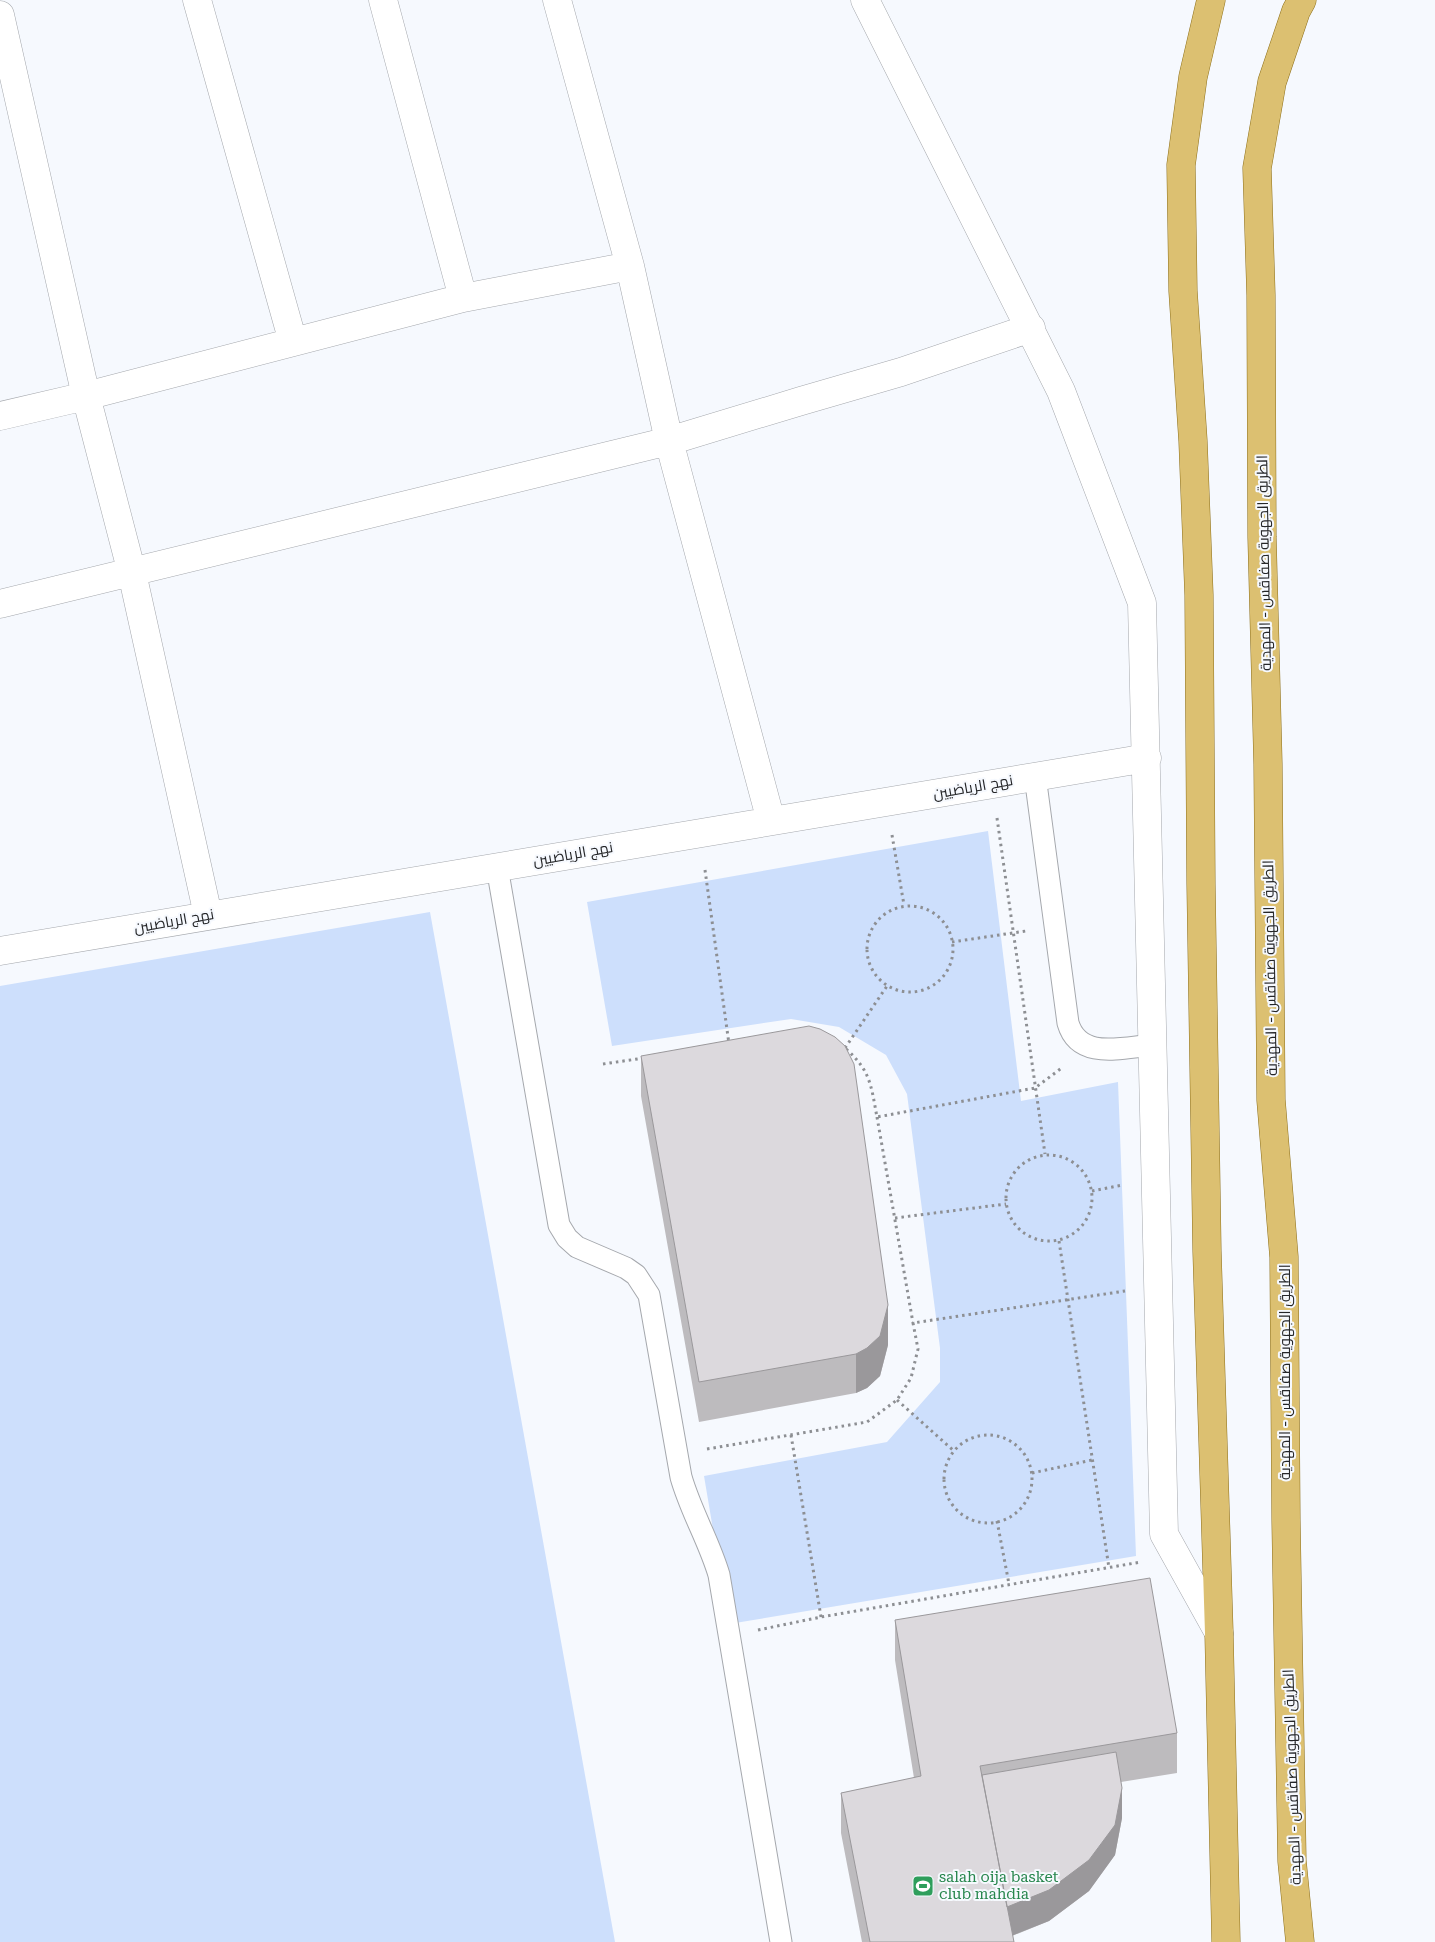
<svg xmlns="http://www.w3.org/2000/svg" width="1435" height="1942" viewBox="0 0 1435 1942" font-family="'Roboto Serif',Cairo,serif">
	<rect width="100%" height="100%" fill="#f6f9fe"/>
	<path fill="#cddffc" d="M988 831 1021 1101 1118 1082 1136 1556 729 1624 704 1476 887 1442 940 1382V1348L907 1094 886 1055 839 1027 791 1019 612 1046 587 902Z
		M430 912 615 1942H0V986Z"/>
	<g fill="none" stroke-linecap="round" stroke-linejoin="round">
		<g stroke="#a5a8ad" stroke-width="23">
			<path id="service" d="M1035 776 1068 1023C1079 1061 1123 1047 1154 1045
				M497 867 559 1225 567 1238 577 1247 626 1268 636 1275 649 1295 681 1477C691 1512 709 1541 719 1575L781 1942"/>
		</g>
		<g stroke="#a5a8ad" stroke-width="29">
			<path id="minor" d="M197 0 293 342
				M383 0 463 298
				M557 0 630 266 669 441 771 821
				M865 0 1061 391 1142 603 1164 1534 1219 1633
				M0 15 86 396 132 573 208 915
				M0 416 86 396 463 298 630 266
				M0 604 669 441 801 401 901 372 1031 328
				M0 951 1147 758"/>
		</g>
		<g stroke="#8d6f1a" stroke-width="29">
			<path id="primary" d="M1211 0 1193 77 1181 165 1183 291 1193 441 1199 595 1201 884 1207 1251 1219 1633 1226 1942
				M1300 1942 1292 1861 1286 1520 1284 1257 1271 1100 1268 764 1262 537 1261 295 1257 168 1272 82 1296 11 1302 0"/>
		</g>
		<path stroke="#8d8f93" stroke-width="3" stroke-dasharray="2.5 4" stroke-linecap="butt" d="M997 818 1045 1154
			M892 835 904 905
			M705 870 729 1044
			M867 949a43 43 0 1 1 86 0a43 43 0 1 1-86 0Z
			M952 942 1026 931
			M845 1048 887 986
			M846 1049C871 1071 871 1086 877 1117L1035 1088 1063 1067
			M603 1064 644 1058
			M877 1117 913 1323
			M1006 1198a43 43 0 1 1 86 0a43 43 0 1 1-86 0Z
			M1092 1191 1123 1185
			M895 1218 1006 1204
			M1059 1241 1109 1568
			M897 1400 954 1451
			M791 1435 821 1617
			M944 1479a44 44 0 1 1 88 0a44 44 0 1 1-88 0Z
			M707 1449 867 1422 897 1400 911 1378 918 1349 913 1323 1125 1291
			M1032 1473 1092 1460
			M997 1521 1009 1584
			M758 1630 821 1617 1141 1562"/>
		<use href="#service" stroke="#fff" stroke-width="21"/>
		<use href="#minor" stroke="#fff" stroke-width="28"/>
		<use href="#primary" stroke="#dcc071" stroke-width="28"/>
	</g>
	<path fill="#bdbbbe" d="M641 1056 888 1345 880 1376 867 1388 856 1393 699 1422 641 1096Z
		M895 1620 1177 1733V1773L1121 1782 1122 1818 1115 1855 1089 1891 1049 1921 1012 1936 1014 1942H862L841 1833V1793L914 1778 895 1660Z"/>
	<path fill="#9a989b" d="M888 1305V1345L880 1376 867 1388 856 1393V1354Z
		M1122 1788V1818L1115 1855 1089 1891 1049 1921 1006 1938V1908Z"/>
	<path fill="#dcd9dd" stroke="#9a989b" d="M809 1026 820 1029 835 1037 845 1046 854 1064 888 1305 880 1336 867 1348 856 1354 699 1382 641 1056Z
		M1150 1578 1177 1733 980 1766 1014 1942H870L841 1793 921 1776 895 1620Z
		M1116 1752 1122 1788 1115 1825 1089 1860 1049 1890 1007 1907 982 1775Z"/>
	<defs>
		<g id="stadium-square" transform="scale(1.125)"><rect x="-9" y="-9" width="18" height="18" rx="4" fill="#2e9e5b" stroke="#f6f9fe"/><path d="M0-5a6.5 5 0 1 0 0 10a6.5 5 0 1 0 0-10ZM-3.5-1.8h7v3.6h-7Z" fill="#fff"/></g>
	</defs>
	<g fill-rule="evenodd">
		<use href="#stadium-square" x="923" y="1886"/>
	</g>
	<g text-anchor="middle" stroke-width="4" stroke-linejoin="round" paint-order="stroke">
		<g font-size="15" fill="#252628" stroke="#f6f9fe">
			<text transform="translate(1264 563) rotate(-91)" y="5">الطريق الجهوية صفاقس - المهدية</text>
			<text transform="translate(973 787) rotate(-10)" y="5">نهج الرياضيين</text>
			<text transform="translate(573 854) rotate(-10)" y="5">نهج الرياضيين</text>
			<text transform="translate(174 921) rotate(-10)" y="5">نهج الرياضيين</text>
			<text transform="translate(1270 968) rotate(-91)" y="5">الطريق الجهوية صفاقس - المهدية</text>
			<text transform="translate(1285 1372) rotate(-90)" y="5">الطريق الجهوية صفاقس - المهدية</text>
			<text transform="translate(1292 1777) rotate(-92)" y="5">الطريق الجهوية صفاقس - المهدية</text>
		</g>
		<g font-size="15" fill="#27864d" stroke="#f6f9fe" text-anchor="start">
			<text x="939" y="1882">salah oija basket<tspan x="939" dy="17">club mahdia</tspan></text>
		</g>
	</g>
</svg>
